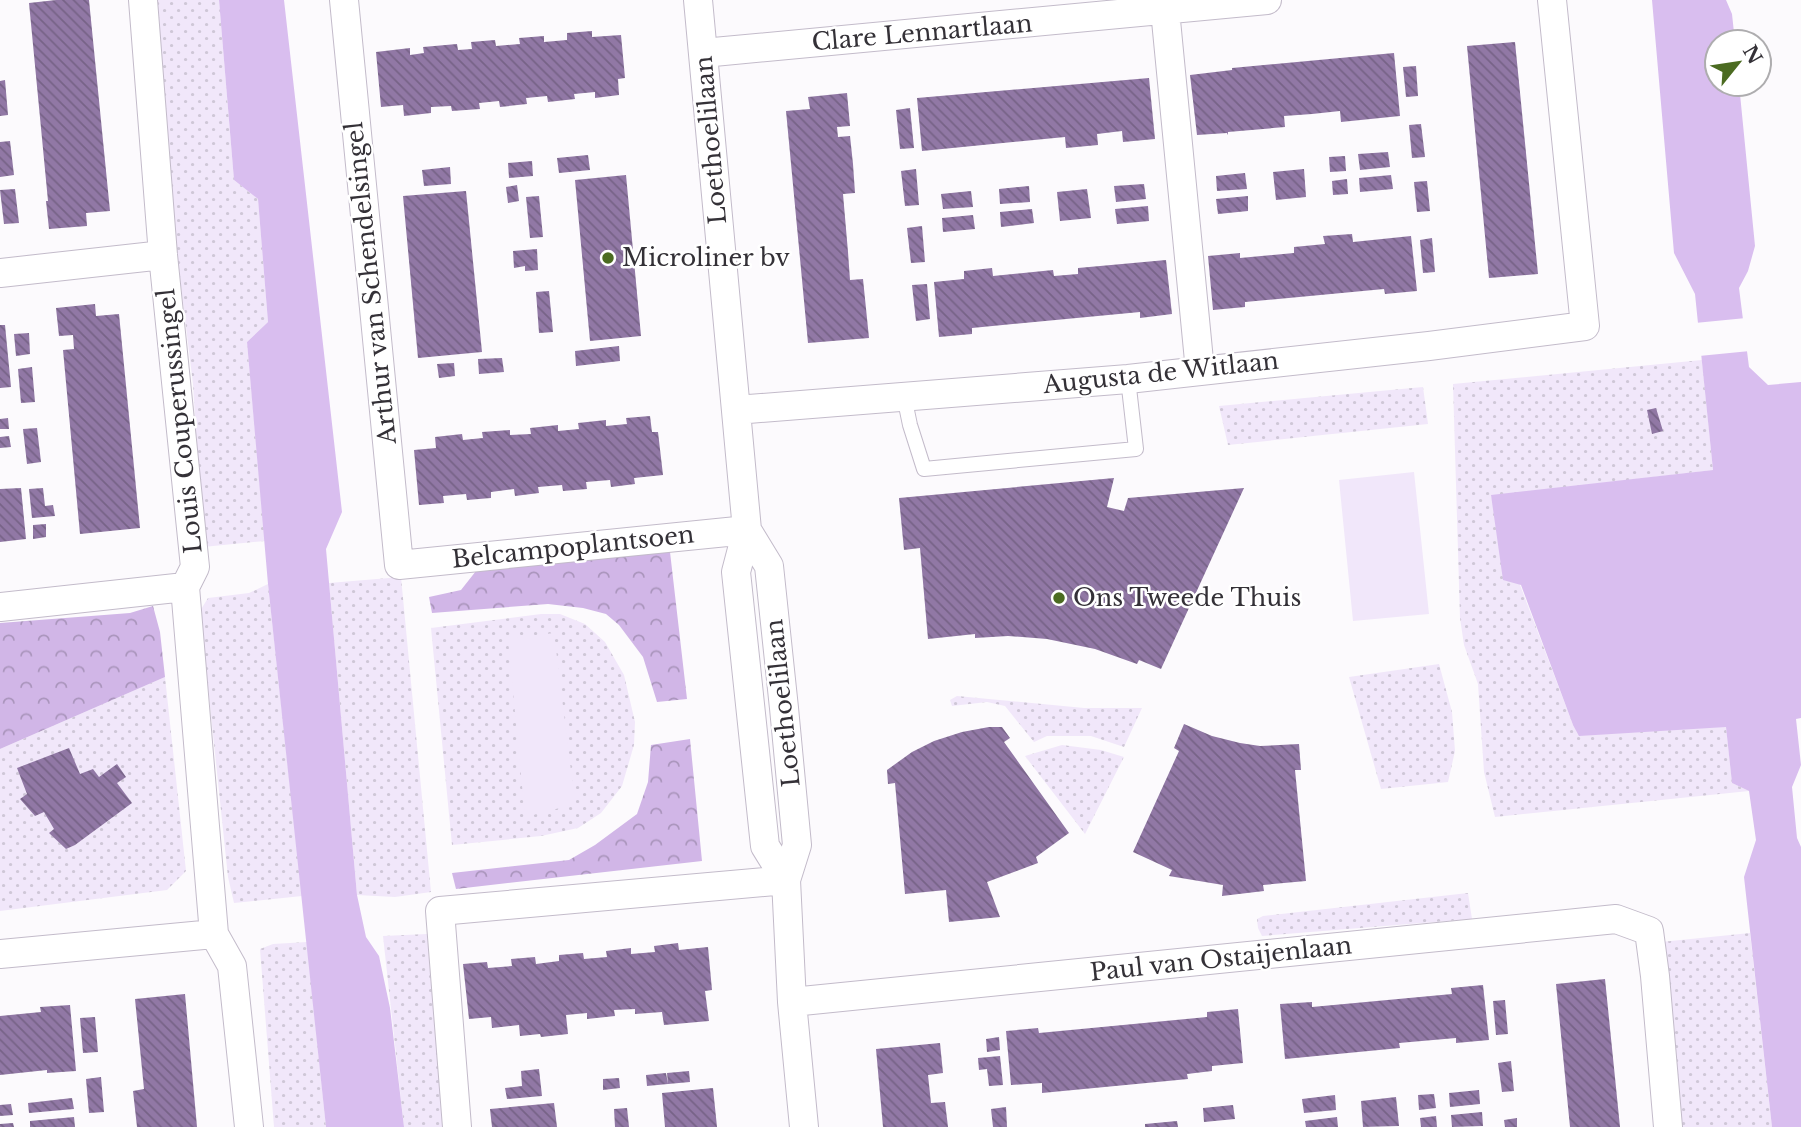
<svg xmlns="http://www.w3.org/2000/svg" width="1801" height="1127" viewBox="0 0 1801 1127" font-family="'Libre Baskerville',serif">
	<defs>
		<pattern id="grass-dots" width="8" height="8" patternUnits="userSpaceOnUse" patternTransform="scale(1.75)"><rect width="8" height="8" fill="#f1e7fa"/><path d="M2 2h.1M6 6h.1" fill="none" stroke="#cfc7d7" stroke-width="1.8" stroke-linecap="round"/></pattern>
		<pattern id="forest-crowns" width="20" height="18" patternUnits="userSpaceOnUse" patternTransform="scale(1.75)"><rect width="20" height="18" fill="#d1b6e7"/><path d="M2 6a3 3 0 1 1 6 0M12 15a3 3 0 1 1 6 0" fill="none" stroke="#aa95bc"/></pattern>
		<pattern id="building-back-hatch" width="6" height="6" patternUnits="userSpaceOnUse" patternTransform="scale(1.75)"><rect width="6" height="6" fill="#9178a5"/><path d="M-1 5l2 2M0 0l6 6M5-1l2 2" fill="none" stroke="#776387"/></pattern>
	</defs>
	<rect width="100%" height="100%" fill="#fcfafd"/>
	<path fill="url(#grass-dots)" d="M146 0H219L234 180 258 199 268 322 247 342 265 541 203 547 193 384Z
		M1702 360 1713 470 1491 496 1520 585 1573 725 1726 726 1732 783 1749 791 1495 817 1484 772 1478 684 1464 645 1460 618 1453 384Z
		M1423 387 1428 424 1228 445 1219 406Z
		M401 577 431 892 395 897 357 895 329 583Z
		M268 584 302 896 234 903 228 877 200 611 208 598 249 593Z
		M541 614H560L585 624 605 642 624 675 635 722 634 745 622 786 601 813 578 828 541 836 452 845 431 628Z
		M1439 664 1452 712 1455 751 1448 782 1381 789 1349 677Z
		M165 677 186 871 167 890 0 911V749Z
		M957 696 1084 708H1142L1124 747 1091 736H1047L1034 742 1005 706 987 702 952 706 950 700Z
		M1062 745 1101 750 1124 757 1085 834 1025 756Z
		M1468 893 1472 919 1262 936 1258 928 1257 919 1263 916Z
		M1750 933 1772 1127H1678L1661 942Z
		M427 934 443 1127H404L383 936Z
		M307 942 326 1127H274L260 949 273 944Z"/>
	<path fill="url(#forest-crowns)" d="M670 552 687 699 657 702 643 657 619 625 606 614 583 608 548 604 432 613 429 597 461 590 476 571Z
		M153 606 160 632 165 677 0 749V623L130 613Z
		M690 739 702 861 456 889 452 873 569 860 595 845 637 814 648 782 651 745Z"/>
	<path fill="#f1e7fa" d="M1414 472 1429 614 1353 621 1339 480Z
		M554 633 575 804 525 817 508 639Z"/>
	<path fill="#d9beef" d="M219 0H284L342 512 326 549 357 895 366 937 379 956 390 1008 404 1127H326L268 584 247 342 268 322 258 199 234 180Z
		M1652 0H1726L1732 14 1735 42H1717V84H1739L1755 246 1748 271 1739 288 1749 367 1768 385 1801 382V718L1796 719 1801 765 1792 787 1797 838 1801 847V1127H1772L1744 877 1756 840 1749 791 1732 783 1726 727 1579 736 1573 725 1521 585 1503 580 1491 495 1713 470 1695 294 1674 253Z"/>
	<path fill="#fcfafd" d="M1746 318 1750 351 1699 356 1695 323Z"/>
	<path fill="url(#building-back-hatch)" d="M56 0H89L110 211 86 213 87 226 49 229 46 201H48L29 3Z
		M592 31V37L621 35 625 78 618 79 619 95 595 98V92L574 94 575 99 548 102 547 96 526 98 527 104 500 107 499 101 479 103 480 109 452 111 451 106 431 107V113L404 116 403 105 381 107 376 52 410 48V55L424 53 423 47 457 44 458 50 472 49 471 42 495 40 496 46 520 44 519 38 544 36V42L567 40V33Z
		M1515 42 1538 274 1489 278 1467 46Z
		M1394 53 1400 116 1341 122 1340 111 1312 114 1284 116 1285 127 1228 132V135L1227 133 1197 135 1190 75 1232 70V68Z
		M1416 66 1418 96 1406 97 1403 67Z
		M1149 78 1155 139 1123 142 1122 131 1097 134 1098 145 1066 148 1065 137 922 151 917 98Z
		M5 80 8 115 0 116V81Z
		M847 93 850 126 837 127 838 137 850 136 853 164 855 193 843 194 848 252 850 280 863 279 869 338 808 343 786 111 810 109 808 97Z
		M910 108 914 148 900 149 896 110Z
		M1421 124 1425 157 1412 158 1409 125Z
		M10 141 14 175 0 177V142Z
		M1388 152 1390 167 1360 170 1358 154Z
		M588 155 590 170 559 173 557 158Z
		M1345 156 1346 171 1330 172 1329 157Z
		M532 161 533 176 509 178 508 163Z
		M450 167 451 184 424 186 422 170Z
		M916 169 919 205 905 206 901 171Z
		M1304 169 1306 197 1276 200 1273 172Z
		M1245 173 1247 189 1217 191 1216 176Z
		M626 175 641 336 590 341 575 180Z
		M1391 175 1393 189 1360 192 1359 178Z
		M1347 179 1348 194 1333 195 1332 181Z
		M1427 181 1430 211 1417 212 1414 182Z
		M1144 184 1146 199 1116 202 1114 186Z
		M517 185 519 201 508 203 506 187Z
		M1029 186 1030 202 1000 204 999 189Z
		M15 189 19 223 4 224 0 190Z
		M1087 189 1091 218 1060 221 1057 192Z
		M466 191 482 352 418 358 403 196Z
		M971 191 973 207 943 209 941 194Z
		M539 196 543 237 530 238 526 197Z
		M1248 196V211L1218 214 1216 199Z
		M1148 206 1149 221 1117 224 1115 209Z
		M1032 209 1034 223 1001 227 1000 212Z
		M973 215 975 229 943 232 942 218Z
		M922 226 925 262 911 263 907 228Z
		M1352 234 1353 242 1411 236 1417 291 1385 294 1384 289 1245 302V307L1213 310 1208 256 1240 253V258L1294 253V247L1325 244 1323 236Z
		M1432 238 1435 272 1423 273 1420 240Z
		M537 249 538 270 525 271V266L514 268 513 251Z
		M1166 260 1172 314 1140 318V312L972 328V334L939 337 934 282 964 279V271L992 268 993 276 1053 270 1054 276 1078 274V268Z
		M927 284 930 319 916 321 912 285Z
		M549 291 553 332 539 333 536 292Z
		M95 304 96 316 119 314 140 528 80 534 63 350 74 349 73 335 59 336 56 308Z
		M0 325H5L11 387 0 388Z
		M29 333 30 354 16 356 14 334Z
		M619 346 620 361 576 366 575 351Z
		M502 358 504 372 479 374 478 359Z
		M454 363 455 376 439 378 437 364Z
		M32 367 35 402 21 403 18 369Z
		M1656 408 1663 431 1652 434 1647 410Z
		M650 416 652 432H658L663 475 634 478 635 484 611 487 610 480 586 482 587 489 563 491 562 485 538 487 539 493 515 496 514 489 491 492V498L467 500 466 494 443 496 444 503 419 505 414 450 436 448 435 437 462 434 463 440 483 438 482 432 510 430V435L531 434 530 428 558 425V431L579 429 578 423 606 420V426L627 424 626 418Z
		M8 418 9 429H0V419Z
		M37 428 41 462 27 464 23 429Z
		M9 436 11 447 0 448V437Z
		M1114 478 1107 507 1124 511 1128 498 1244 488 1161 669 1139 660 1137 664 1095 649 1047 639 1008 636 975 638V634L928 639 920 548 904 550 899 498Z
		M21 488 26 539 0 542V489Z
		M43 488 45 506 53 505 55 516 32 518 29 489Z
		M46 524V537L33 539V525Z
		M1184 724 1212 736 1240 743 1260 746 1299 744 1301 770H1295L1306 881 1263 885 1264 891 1222 896 1223 885 1169 876 1172 870 1133 852 1179 751 1174 748Z
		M989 727H1002L1010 738 1004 742 1069 833 1036 857 1038 863 987 882 1000 917 949 922 946 890 905 894 895 783 888 784 887 770 912 752 934 741 962 732Z
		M69 748 80 774 93 769 99 777 117 764 126 777 117 783 132 803 75 845 66 849 49 833 54 829 44 812 35 816 20 799 27 794 17 768Z
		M678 943 679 950 708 947 712 990 705 991 709 1021 664 1025 662 1012 635 1014V1009L614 1010 615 1016 587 1019V1013L566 1015 568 1034 541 1037 540 1034 520 1036 519 1025 492 1028 491 1017 469 1019 463 964 487 962 488 968 512 966 511 959 535 957 536 964 559 961V955L583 953 584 959 607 957 606 951 631 948V954L655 952 654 946Z
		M1605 979 1620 1127H1570L1556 984Z
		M1483 985 1489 1040 1456 1043V1038L1399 1043 1400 1048 1285 1059 1280 1004 1312 1002V1007L1452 994 1451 988Z
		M185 994 197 1127H137L133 1091 144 1089 135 999Z
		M1505 1000 1508 1034 1496 1035 1493 1001Z
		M70 1005 76 1071 47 1073V1070L0 1075V1016L41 1012 40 1007Z
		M1238 1009 1243 1063 1212 1066V1071L1187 1074 1188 1079 1157 1082 1042 1093V1083L1011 1085 1006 1031 1038 1028 1039 1033 1207 1017V1012Z
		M95 1017 98 1052 83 1053 80 1018Z
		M999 1037 1000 1050 987 1052 986 1039Z
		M940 1043 943 1073 928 1075 931 1103 945 1102 948 1127H883L876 1049Z
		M1000 1056 1003 1085 989 1086 987 1069 979 1070 978 1058Z
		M1511 1061 1514 1091 1502 1092 1498 1063Z
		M539 1069 542 1096 507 1099 505 1088 522 1086 521 1071Z
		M689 1071 690 1082 668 1084 667 1073Z
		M666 1073 668 1084 647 1086 646 1075Z
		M101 1077 104 1112 89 1113 86 1079Z
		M619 1078 620 1088 603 1090V1079Z
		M713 1088 717 1127H665L662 1093Z
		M1479 1090 1480 1104 1450 1107 1449 1093Z
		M1434 1094 1436 1108 1419 1110 1418 1095Z
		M1335 1095 1336 1110 1304 1113 1302 1099Z
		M1396 1097 1399 1126 1363 1127 1361 1101Z
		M72 1098 74 1109 29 1113 28 1103Z
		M554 1103 557 1127H492L490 1109Z
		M11 1104 13 1115 0 1116V1105Z
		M1233 1105 1235 1119 1204 1122 1203 1108Z
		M1006 1107 1007 1127H993L991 1109Z
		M627 1108 629 1127H615L614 1109Z
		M1482 1112 1483 1126 1452 1127 1451 1115Z
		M1436 1116 1437 1127H1421L1420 1118Z
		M74 1117 75 1127H30V1121Z
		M1337 1117 1338 1127H1306L1305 1121Z
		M1517 1118V1127H1505L1504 1120Z
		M1177 1121 1178 1127H1145V1124Z
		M13 1123 14 1127H0V1124Z"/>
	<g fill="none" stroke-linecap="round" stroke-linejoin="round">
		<g stroke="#c3bbca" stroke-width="16">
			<path id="lane" d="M904 396 910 425 924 469 1136 449 1128 379"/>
		</g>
		<g stroke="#c3bbca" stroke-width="30">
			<path id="street" d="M143 0 163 255 195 567 185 587 214 934 232 966 249 1127
				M344 0 399 565 747 530
				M698 0 747 530 736 572 765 846 786 880
				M1165 10 1200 371
				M703 53 1267 0
				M0 273 163 255
				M736 410 1128 379 1429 346 1585 326 1552 0
				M747 530 769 566 784 708 797 845 786 880 792 1002 804 1127
				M0 607 185 587
				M0 954 214 934
				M792 1002 1616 919 1649 931 1655 976 1668 1127
				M457 1127 440 911 786 880"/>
		</g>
		<use href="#lane" stroke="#fff" stroke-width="14"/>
		<use href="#street" stroke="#fff" stroke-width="28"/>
	</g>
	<g fill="#4b6b21" stroke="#fff" stroke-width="2.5">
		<circle cx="608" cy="258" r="7"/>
		<circle cx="1059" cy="598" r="7"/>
	</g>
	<g text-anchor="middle" stroke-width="5" stroke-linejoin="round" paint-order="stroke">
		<g font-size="24" fill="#343137" stroke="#fff">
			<text transform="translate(922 33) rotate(-5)" y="8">Clare Lennartlaan</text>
			<text transform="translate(711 140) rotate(-95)" y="8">Loethoelilaan</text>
			<text transform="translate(371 283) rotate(-96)" y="8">Arthur van Schendelsingel</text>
			<text transform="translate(1161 373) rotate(-6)" y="8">Augusta de Witlaan</text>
			<text transform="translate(180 421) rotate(-96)" y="8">Louis Couperussingel</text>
			<text transform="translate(573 547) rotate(-6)" y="8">Belcampoplantsoen</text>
			<text transform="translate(783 703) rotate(-96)" y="8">Loethoelilaan</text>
			<text transform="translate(1221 959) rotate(-6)" y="8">Paul van Ostaijenlaan</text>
		</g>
		<g font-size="24" fill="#343137" stroke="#fff" text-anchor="start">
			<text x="622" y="266">Microliner bv</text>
			<text x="1073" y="606">Ons Tweede Thuis</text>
		</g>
	</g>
	<g transform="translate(1738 63) rotate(60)"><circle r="33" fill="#ffffff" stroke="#aeadaf" stroke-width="2"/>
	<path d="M0-5L12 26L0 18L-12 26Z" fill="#4b6b21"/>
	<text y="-10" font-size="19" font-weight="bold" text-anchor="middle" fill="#343137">N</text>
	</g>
</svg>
